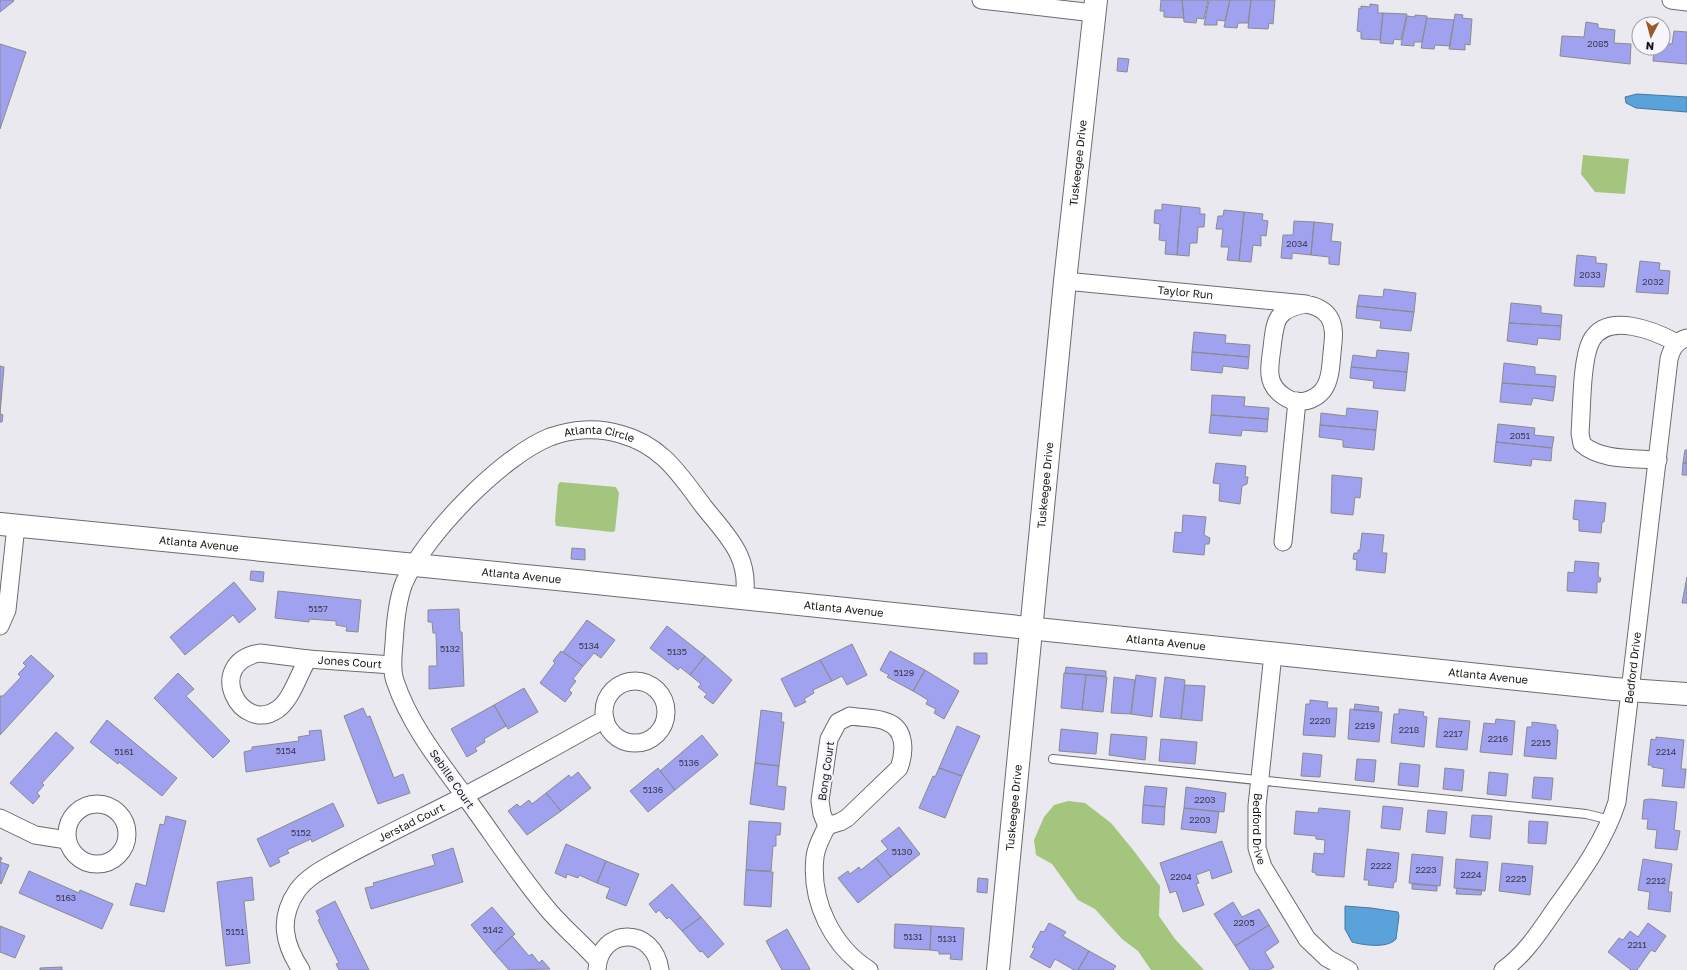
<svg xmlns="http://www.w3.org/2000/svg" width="1687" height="970" viewBox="0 0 1687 970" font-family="'Golos Text',sans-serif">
	<rect width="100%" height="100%" fill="#eae9ef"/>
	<path fill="#a4c57d" d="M1583 155 1629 159 1625 194 1595 192 1581 174Z
		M560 482 616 487 619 493 615 531 612 532 556 526 555 521 558 485Z
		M1068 801 1085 803 1111 823 1134 851 1160 886 1159 916 1175 939 1204 970H1151L1138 951 1122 939 1095 909 1078 900 1052 864 1036 855 1034 840 1044 817 1054 805Z"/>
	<path fill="#59a3da" stroke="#4679a0" d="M1637 94 1687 97V112L1636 108 1626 103 1625 97Z
		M1345 906 1371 908 1398 912 1399 916 1396 939C1387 949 1363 945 1352 942L1345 929Z"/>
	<path fill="#a1a2ef" stroke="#8a8a90" d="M0 0H13L14 1 0 12Z
		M1161 0H1182L1184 18 1164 17V11H1160Z
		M1182 0H1208L1204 19 1197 18 1196 23 1184 22Z
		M1209 0H1230L1225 21 1217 20V25H1204Z
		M1230 0H1251L1248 23H1238L1237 28 1224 27Z
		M1251 0H1275L1273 24 1269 23 1268 29 1248 28Z
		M1370 4 1378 5V13H1383L1380 40 1361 39V32L1357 31 1359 8 1361 9V6L1370 7Z
		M1383 13 1407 14 1401 40 1394 39 1393 44 1380 43Z
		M1455 14 1463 15 1462 18 1472 19 1470 45 1465 44V50L1449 49Z
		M1415 15 1427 16 1422 42H1414V46L1401 45 1407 16 1415 17Z
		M1427 18 1454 20 1450 46 1435 45 1434 49 1421 48Z
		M1586 22 1598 24V28L1615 30 1614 43 1631 44 1630 64 1560 56 1562 36 1584 37Z
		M1674 31 1687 32V64L1653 61 1654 48H1663V43L1672 44Z
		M0 44 26 52 0 129Z
		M1118 58 1129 59 1127 72 1117 71Z
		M1162 204 1181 206 1177 255 1165 254 1166 241 1159 240 1160 224 1154 223 1155 210H1162Z
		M1181 206 1200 208V214H1205L1204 227H1198L1197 243H1190L1189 256 1177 255Z
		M1224 210 1244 212 1239 261 1227 260 1229 247H1221L1223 229H1216L1218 216H1223Z
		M1244 212 1263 214 1262 220 1268 221 1266 236 1261 235V246L1253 245 1251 262 1239 261Z
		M1294 221 1314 222 1311 255 1292 253V259L1281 258 1283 235H1293Z
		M1314 222 1333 224 1331 241 1341 242 1339 265 1329 264V257L1311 255Z
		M1577 255 1596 257V263L1607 264 1604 287 1574 286Z
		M1640 261 1660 263 1659 270 1670 271 1668 294 1636 292Z
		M1384 289 1416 293 1414 312 1357 306 1359 295 1383 297Z
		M1511 303 1541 306V313L1562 315 1561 326 1509 323Z
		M1357 306 1414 312 1411 331 1380 328 1381 321 1356 318Z
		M1509 323 1561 326 1560 340 1538 338 1537 345 1507 341Z
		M1194 332 1226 335 1225 343 1250 345 1249 357 1192 352Z
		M1377 350 1409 353 1407 372 1351 367 1353 355 1376 358Z
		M1192 352 1249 357 1248 369 1223 366 1222 373 1191 370Z
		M1504 363 1535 367V374L1556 376 1555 387 1502 383Z
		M0 366 4 367 0 414 3 415 2 422H0Z
		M1351 367 1407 372 1405 391 1373 388 1374 381 1350 378Z
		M1502 383 1555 387 1553 401 1533 398 1531 405 1500 402Z
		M1212 395 1245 397 1244 406 1269 408 1268 419 1211 415Z
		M1347 408 1378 411 1376 430 1320 425 1321 413 1346 416Z
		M1211 415 1268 419 1267 432 1242 430 1241 436 1209 433Z
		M1498 424 1535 428 1534 435 1554 437 1552 448 1496 442Z
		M1320 425 1376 430 1374 450 1343 447V440L1319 437Z
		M1496 442 1552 448 1551 461 1532 459 1531 466 1494 462Z
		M1685 450H1687V463H1683Z
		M1216 463 1246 466 1245 477H1248L1247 484 1242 486 1240 504 1219 501 1220 484 1213 483Z
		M1683 463H1687V475H1682Z
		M1332 475 1362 478 1360 498 1355 497 1353 515 1331 513Z
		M1575 500 1606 503 1604 522H1602L1601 533 1579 531V520L1573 519Z
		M1183 515 1206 517 1204 535 1210 538 1209 544H1205L1204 555 1173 552 1175 532 1182 533Z
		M1362 533 1384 535 1382 553H1387L1385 573 1356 570 1357 560 1353 559 1354 553H1358V550H1360Z
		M572 548 585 549V560L571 559Z
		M1575 561 1599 563 1598 574 1599 578H1601L1600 582H1597V593L1567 591 1568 572 1574 573Z
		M251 571 264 572 263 582 250 580Z
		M1687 577V603H1682Z
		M234 582 256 609 239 623 233 615 185 655 170 637Z
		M278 591 361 600 358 632 346 631 347 627 336 625V621L309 619V622L275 618Z
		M459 609 460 632H462L464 686 429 689V666H437L436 633H433L432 622H428V610Z
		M587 620 615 640 601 658 594 653 583 666 563 652Z
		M667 626 705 656 690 675 680 667 678 670 650 648Z
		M852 644 867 675 847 685 842 676 832 681 820 660Z
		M561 651 583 666 573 679 576 681 569 690 572 693 565 702 540 683 555 663 553 661Z
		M890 651 925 670 913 691 887 677 889 675 880 670Z
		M974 653H987V664H974Z
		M31 655 54 676 0 735V696H3L21 677 18 674 26 666 23 663Z
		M705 656 732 680 713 704 704 697 707 694 698 687 701 684 690 675Z
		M820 660 832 681 813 690 814 693 804 699 806 702 795 707 781 679Z
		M1066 667 1106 671V676L1065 673Z
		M925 670 959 691 944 719 934 713 936 709 926 704 928 700 913 691Z
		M178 673 194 689 186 696 230 741 213 758 154 698Z
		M1064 673 1086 675 1082 710 1061 708Z
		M1086 675 1107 677 1103 712 1082 710Z
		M1136 675 1156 678 1152 717 1131 714Z
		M1114 677 1135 680 1131 714 1111 713Z
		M1165 677 1185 680 1181 719 1160 717Z
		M1185 685 1205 686 1202 721 1181 719Z
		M524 688 538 712 508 729 494 705Z
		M1310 700 1328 702 1327 708H1337L1335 737 1303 735 1306 704H1310Z
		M1355 704 1379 707 1378 712 1354 710Z
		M494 705 506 726 484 739 485 742 475 748 477 751 467 757 451 729Z
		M363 708 367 717 370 716 394 778 403 774 410 793 378 804 344 716Z
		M1350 709 1382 712 1379 742 1348 739Z
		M1399 709 1424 712 1423 716 1427 717 1424 747 1391 743 1394 714H1399Z
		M761 710 782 713 781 722H784L779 766 755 763Z
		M1439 718 1470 721 1467 750 1436 747Z
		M1496 719 1515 721 1512 755 1480 752 1484 723 1495 724Z
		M107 720 177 778 162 796 119 762 118 764 90 742Z
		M1532 722 1556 725V729L1558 730 1556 759 1524 756 1527 727H1532Z
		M957 726 980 736 962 776 939 768Z
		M1061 729 1098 733 1096 754 1059 751Z
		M321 730 325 760 246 772 244 752 252 750V747L299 741 298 737 310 735 309 731Z
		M56 732 74 748 42 783 44 785 37 793 40 796 33 804 10 783Z
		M1111 734 1147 737 1145 760 1109 755Z
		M702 735 718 755 675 790 660 771Z
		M1656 737 1684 740 1681 769H1686L1684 788 1662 786 1664 769 1652 767V765H1648L1651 739 1656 740Z
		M1161 739 1197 742 1195 764 1159 761Z
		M1303 753 1322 755 1320 777 1301 776Z
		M1357 759 1376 760 1374 782 1355 780Z
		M755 763 779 766 777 786 786 787 784 810 750 804Z
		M1400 763 1420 765 1418 787 1398 785Z
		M658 768 675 790 648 812 630 791Z
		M939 768 962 776 945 818 919 808 933 776 935 777Z
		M1445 768 1464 770 1462 791 1443 789Z
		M578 772 591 788 561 811 546 793 569 775 571 778Z
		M1489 772 1508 774 1506 796 1487 794Z
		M1534 777 1553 778 1551 800 1532 798Z
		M1145 786 1167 788 1165 807 1143 805Z
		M1186 787 1226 793 1224 812 1184 808Z
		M546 793 561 811 527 835 508 811 517 804 520 807 529 800 532 804Z
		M1650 799 1677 802 1674 830 1680 831 1677 850 1655 848 1657 830 1647 829 1648 819H1642L1644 800Z
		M333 803 344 826 312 842 311 839 287 850 289 853 278 858 280 862 270 867 257 839Z
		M1143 805 1165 807 1164 825 1142 823Z
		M1383 806 1403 808 1400 830 1381 828Z
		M1184 808 1219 812 1216 833 1181 829Z
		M1319 808 1350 811 1344 877 1316 875V873L1312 872 1314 853 1324 854 1325 840 1316 839V836L1294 834 1296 811 1318 813Z
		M1428 810 1447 812 1445 834 1426 832Z
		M1472 815 1492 816 1490 839 1470 837Z
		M166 816 186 821 164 912 130 905 136 883 146 886 160 824 164 825Z
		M749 821 781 823 780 835H776V846H773L771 871 746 870Z
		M1529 821 1548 822 1546 844 1528 843Z
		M899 827 920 854 891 877 876 858 888 849 881 841Z
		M1222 841 1232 872 1212 879 1210 870 1196 875 1199 883 1196 884 1204 905 1183 912 1176 891 1170 893 1160 863Z
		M566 844 606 861 597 883 579 875 578 878 567 874 566 878 555 873Z
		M453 848 463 882 371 909 365 888 374 886 373 883 435 865 432 855Z
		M1367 849 1399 853 1396 882H1394L1393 888 1368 885 1369 880H1364Z
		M1412 854 1443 857 1440 886 1409 883Z
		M0 857 2 858 0 862 9 865 1 884 0 883Z
		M876 858 891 877 858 903 838 878 848 871 850 874 859 867 861 870Z
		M1456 859 1488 862 1485 891 1454 888Z
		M1643 859 1672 864 1668 892H1672L1670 912 1648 909 1650 892 1638 890Z
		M606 861 639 874 626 906 606 898 610 888 597 883Z
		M1502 863 1533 866 1530 895 1499 891Z
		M746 870 773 872 771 907 744 905Z
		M29 871 79 893 80 890 113 904 102 929 19 893Z
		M252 877 254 900 244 901 250 963 226 966 217 882Z
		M978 878 988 879 987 893 977 892Z
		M672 884 701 917 682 931 669 917 667 919 659 910 656 913 649 904Z
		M1412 884 1437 886V891L1412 889Z
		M1457 888 1482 890 1481 895 1456 894Z
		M335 901 369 970H339L336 964 339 963 318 920 320 919 316 911Z
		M1233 902 1242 917 1259 909 1269 925 1235 946 1214 914Z
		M492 907 515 934 494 953 471 925Z
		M701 917 724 944 708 958 702 951 700 952 682 931Z
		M1049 923 1066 932 1063 936 1089 951 1078 970H1074L1055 959 1050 968 1030 957 1035 948 1032 947 1041 931 1044 932Z
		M1648 923 1666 936 1655 952 1651 950 1637 970H1631L1608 952 1619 938 1623 940 1630 931 1638 937Z
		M895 924 931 926 930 950 894 948Z
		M1269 925 1279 942 1265 952 1274 967 1269 970H1250L1235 946Z
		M0 926 25 936 15 958 0 952Z
		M931 926 964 928 962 960 950 959 951 954H939V951L930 950Z
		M787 929 810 969 809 970H782L766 941Z
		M512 936 529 956 532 954 539 963 542 960 550 969 509 970 494 953Z
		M1089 951 1116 966 1113 970H1078Z
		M62 967V970H40V968Z"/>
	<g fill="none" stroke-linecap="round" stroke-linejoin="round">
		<g stroke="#6d6b71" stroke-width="10">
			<path id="lane" d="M1053 759 1586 814 1611 820"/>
		</g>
		<g stroke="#6d6b71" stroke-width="19">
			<g id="street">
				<path d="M981 0 1094 13"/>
				<path d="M1671 0 1687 2"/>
				<path id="s1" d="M1065 281 1306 304C1316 306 1324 309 1329 317 1336 328 1333 341 1332 353 1331 362 1331 372 1328 380 1323 398 1301 408 1285 397 1277 392 1271 385 1270 375 1269 366 1271 356 1272 348 1275 320 1276 309 1306 304"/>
				<path d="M1658 460C1634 458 1601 461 1582 444L1580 433C1582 410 1581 361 1591 341 1607 311 1655 331 1677 343"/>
				<path d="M1283 542 1297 401"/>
				<path d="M0 626 7 610 16 526"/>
				<path d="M260 653 308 659C299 673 292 699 278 709 241 736 203 663 260 653Z"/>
				<path id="s2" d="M1273 654 1257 806V848L1263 867 1307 939 1327 958 1349 970"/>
				<path id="s3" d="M308 659 392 665"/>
				<circle cx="635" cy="712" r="31"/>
				<path d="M850 716C861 718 877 717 887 722 906 729 905 752 899 768L847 818 840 822 827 826 822 814 820 801 829 739 838 722Z"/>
				<circle cx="97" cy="834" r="30"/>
				<path d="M0 818 35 835 67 840"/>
				<path d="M827 826C823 835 816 846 815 857 810 901 832 946 869 970"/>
				<path id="s4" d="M598 961C583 944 566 930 551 913 519 876 493 834 464 795 438 760 409 723 395 681 391 669 393 656 394 644 395 624 397 601 404 583 425 535 502 456 550 437 572 429 598 427 620 434 662 445 680 475 704 507 728 537 751 557 744 599"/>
				<path id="s5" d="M301 970C284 944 278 919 297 891 308 875 329 866 346 856 385 835 425 816 464 796 512 771 558 745 605 719"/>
				<path d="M597 970C599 927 654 925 660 970"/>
				<path id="s6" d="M1503 970C1527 953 1541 929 1558 905 1581 873 1605 840 1617 802L1669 359C1672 348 1676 341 1687 338"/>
			</g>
		</g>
		<g stroke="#6d6b71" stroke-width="24">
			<g id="secondary">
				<path id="s7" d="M0 524 577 581 1614 689 1687 694"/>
				<path id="s8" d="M998 970 1065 281 1096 0"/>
			</g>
		</g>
		<use href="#lane" stroke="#fff" stroke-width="8"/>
		<use href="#street" stroke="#fff" stroke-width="17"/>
		<use href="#secondary" stroke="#fff" stroke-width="22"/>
	</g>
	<g text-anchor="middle" stroke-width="4" stroke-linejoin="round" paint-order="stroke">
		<g font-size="9" fill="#3b3a4f">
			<text x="1598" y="47">2085</text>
			<text x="1297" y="247">2034</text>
			<text x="1590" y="278">2033</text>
			<text x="1653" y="285">2032</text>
			<text x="1520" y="439">2051</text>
			<text x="318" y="612">5157</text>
			<text x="589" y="649">5134</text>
			<text x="450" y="652">5132</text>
			<text x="677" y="655">5135</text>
			<text x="904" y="676">5129</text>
			<text x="1320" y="724">2220</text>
			<text x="1365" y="729">2219</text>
			<text x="1409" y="733">2218</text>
			<text x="1453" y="737">2217</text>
			<text x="1498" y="742">2216</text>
			<text x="1541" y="746">2215</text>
			<text x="286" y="754">5154</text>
			<text x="124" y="755">5161</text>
			<text x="1666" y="755">2214</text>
			<text x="689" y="766">5136</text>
			<text x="653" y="793">5136</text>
			<text x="1205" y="803">2203</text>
			<text x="1200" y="823">2203</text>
			<text x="301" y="836">5152</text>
			<text x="902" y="855">5130</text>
			<text x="1381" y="869">2222</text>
			<text x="1426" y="873">2223</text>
			<text x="1471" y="878">2224</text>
			<text x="1181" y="880">2204</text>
			<text x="1516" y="882">2225</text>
			<text x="1656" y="884">2212</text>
			<text x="66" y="901">5163</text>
			<text x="1244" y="926">2205</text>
			<text x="493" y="933">5142</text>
			<text x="235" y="935">5151</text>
			<text x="913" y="940">5131</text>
			<text x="947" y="942">5131</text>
			<text x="1637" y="948">2211</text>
		</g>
		<g font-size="11" fill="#19181a" stroke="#f7f6fc">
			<text dy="4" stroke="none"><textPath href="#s8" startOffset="811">Tuskeegee Drive</textPath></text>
			<text dy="4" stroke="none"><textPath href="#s1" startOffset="121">Taylor Run</textPath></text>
			<text dy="4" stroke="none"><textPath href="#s4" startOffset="707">Atlanta Circle</textPath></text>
			<text dy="4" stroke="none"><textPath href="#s8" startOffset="487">Tuskeegee Drive</textPath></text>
			<text dy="4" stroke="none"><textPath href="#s7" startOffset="200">Atlanta Avenue</textPath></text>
			<text dy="4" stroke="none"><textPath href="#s7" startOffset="524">Atlanta Avenue</textPath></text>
			<text dy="4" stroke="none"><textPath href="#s7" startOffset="848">Atlanta Avenue</textPath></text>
			<text dy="4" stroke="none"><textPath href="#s7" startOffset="1172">Atlanta Avenue</textPath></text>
			<text dy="4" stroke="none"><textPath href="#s3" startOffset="42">Jones Court</textPath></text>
			<text dy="4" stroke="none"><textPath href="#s6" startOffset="340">Bedford Drive</textPath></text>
			<text dy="4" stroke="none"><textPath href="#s7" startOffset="1496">Atlanta Avenue</textPath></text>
			<text transform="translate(826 771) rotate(-82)" y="4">Bong Court</text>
			<text transform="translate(452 779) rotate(55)" y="4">Sebille Court</text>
			<text dy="4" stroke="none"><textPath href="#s8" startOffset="163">Tuskeegee Drive</textPath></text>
			<text dy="4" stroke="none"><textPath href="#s5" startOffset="219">Jerstad Court</textPath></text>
			<text dy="4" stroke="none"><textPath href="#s2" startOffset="176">Bedford Drive</textPath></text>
		</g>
	</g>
	<g transform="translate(1651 36) rotate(186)"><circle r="19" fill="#f7f6fc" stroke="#9e9da2"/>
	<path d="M0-3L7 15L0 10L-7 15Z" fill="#9c5928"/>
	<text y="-6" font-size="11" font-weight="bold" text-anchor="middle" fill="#19181a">N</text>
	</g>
</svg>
